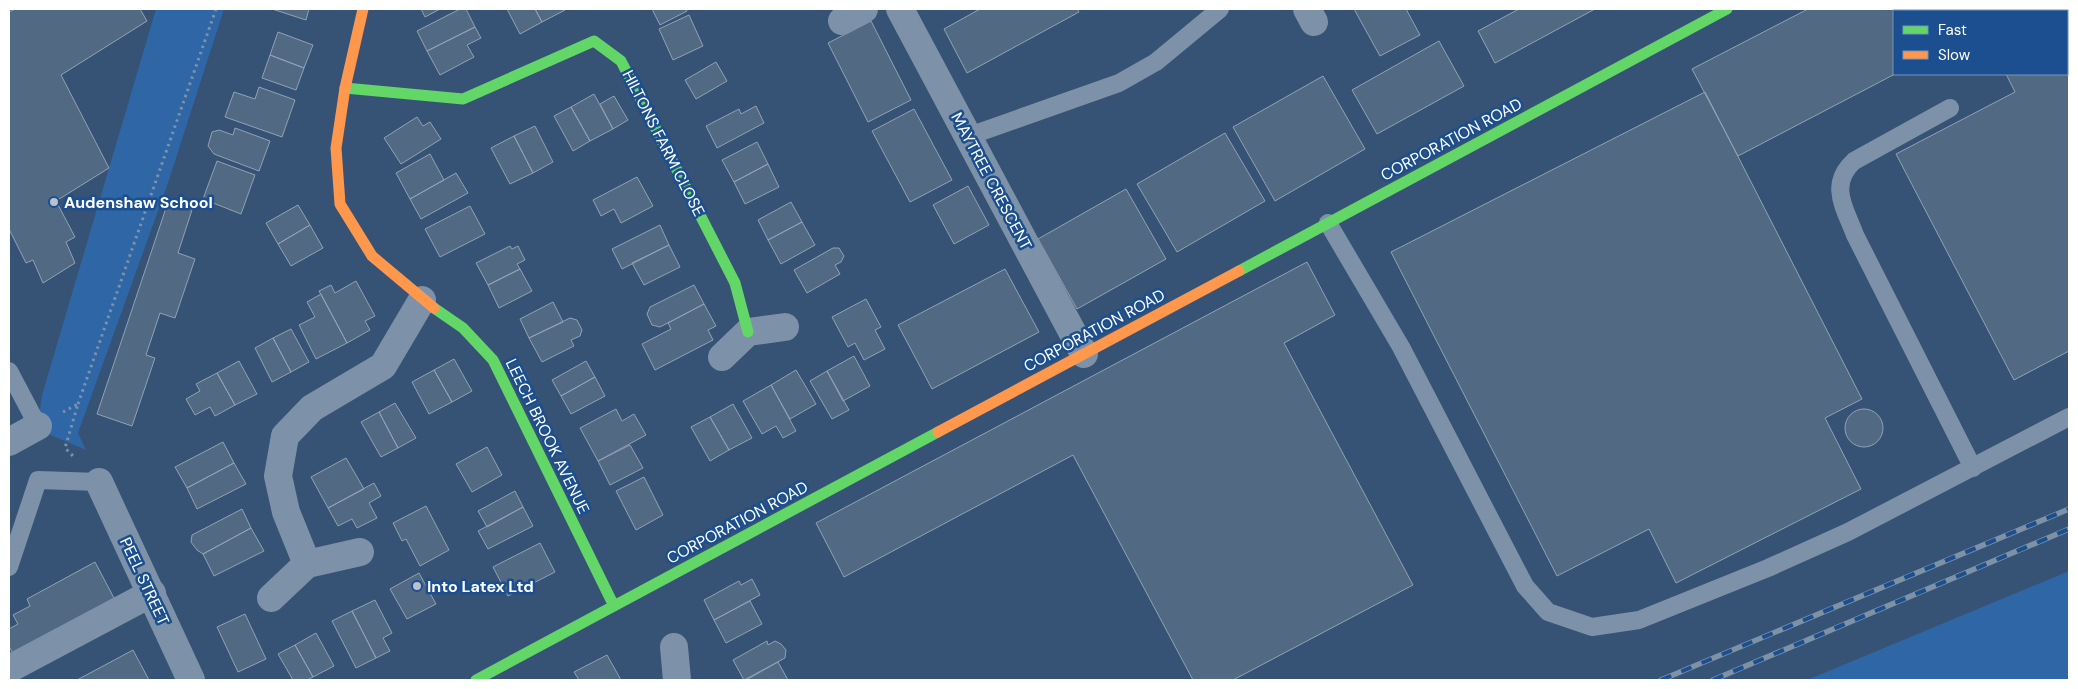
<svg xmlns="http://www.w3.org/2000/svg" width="2078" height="689" viewBox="0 0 2078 689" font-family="'DM Sans',sans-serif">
	<rect width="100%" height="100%" fill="#365274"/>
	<path fill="#2f66a5" d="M156 9H224L167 186 78 433 86 450 48 434 39 416 42 395Z
		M2069 571V680H1807Z"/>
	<path fill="#526984" stroke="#92a2b6" d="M15 9H140L147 21 61 75 109 168 56 201 75 237 66 242 75 263 43 283 33 260 26 263 9 229V12Z
		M272 9H309L306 20Z
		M421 9H440L425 17Z
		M460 9H466L475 27 427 51 417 31Z
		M507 9H535L542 22 520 34Z
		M535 9H565V10L542 22Z
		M652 9H686L687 11 660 25Z
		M980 9H1077L1079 12 967 73 944 29Z
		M1354 9H1406L1420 35 1380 56Z
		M1519 9H1595L1495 63 1478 31Z
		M1808 9H2048L2050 11H1894L1895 74 1738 156 1692 69Z
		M689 15 703 46 673 60 659 29Z
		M871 21 911 100 868 122 828 43Z
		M475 27 481 38 467 45 474 57 440 75 427 51Z
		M278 32 313 45 304 68 270 55Z
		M1439 41 1464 86 1377 134 1352 90Z
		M2067 44 2069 49V351L2014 380 1896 154 2015 92 2006 74H2067Z
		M270 55 304 68 296 90 262 78Z
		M716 62 727 81 696 99 685 80Z
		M1323 76 1365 149 1275 201 1233 127Z
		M259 87 295 100 282 137 225 117 234 92 255 99Z
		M1705 92 1862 399 1825 418 1861 489 1676 583 1649 529 1557 576 1391 252Z
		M594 94 613 129 590 141 571 107Z
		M614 96 628 120 613 129 600 104Z
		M756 106 764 123 717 148 706 126 739 109 741 114Z
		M571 107 590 141 573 151 554 116Z
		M914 109 952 180 910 202 872 131Z
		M417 117 423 126 430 122 441 139 401 164 384 138Z
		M535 126 553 162 533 173 514 136Z
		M235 128 270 141 259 171 214 154 208 146 212 132 219 130 233 135Z
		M1225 133 1265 201 1177 252 1137 184Z
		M514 136 533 173 510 184 491 148Z
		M757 142 768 164 734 182 722 160Z
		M430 154 444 180 410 199 396 173Z
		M217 161 255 175 241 214 203 199Z
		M768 164 779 187 745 204 734 182Z
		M456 173 468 193 421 219 410 199Z
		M637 177 653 206 621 223 614 209 601 216 593 200Z
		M968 186 989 225 954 244 933 205Z
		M1126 189 1166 259 1077 309 1038 239Z
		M168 202 192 210 178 253 195 259 175 318 160 313 146 355 155 358 132 426 97 414Z
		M791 202 802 222 768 240 758 220Z
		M298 205 310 225 278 244 266 223Z
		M470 206 485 234 440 257 425 229Z
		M802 222 815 245 781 264 768 240Z
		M310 225 323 248 291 266 278 244Z
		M660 225 669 245 622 269 612 249Z
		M669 245 680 267 644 285 632 263Z
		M510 246 512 249 518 246 525 260 517 264 520 269 488 285 476 263Z
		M833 248H839L844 256 841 262 835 265 840 274 807 293 794 270Z
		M1307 262 1335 315 1284 343 1413 585 1233 680H1193L1073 455 844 577 816 523Z
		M520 269 532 291 499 308 488 285Z
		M1005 269 1039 332 932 389 898 325Z
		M356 281 375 316 365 321 370 330 347 343 319 291 331 285 335 293Z
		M694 285 704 304 660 327 652 325 647 314 650 307Z
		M321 294 347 343 316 359 299 325 315 317 307 302Z
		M866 299 881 327 875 330 885 349 864 360 855 343 848 347 832 317Z
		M553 302 563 322 529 338 520 319Z
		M704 304 716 326 708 330 713 340 655 370 642 344 671 329 668 323Z
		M570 318 577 320 582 330 580 336 571 340 574 346 542 362 529 338Z
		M291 329 309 362 291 372 273 338Z
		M273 338 291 372 272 382 255 348Z
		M854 356 870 386 843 401 827 371Z
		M454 359 472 391 452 402 434 370Z
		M239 361 257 394 235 405 217 373Z
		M586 361 595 377 561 396 552 380Z
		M434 370 452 402 429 414 412 382Z
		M796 370 816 404 790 419 771 385Z
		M827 371 849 410 832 419 810 381Z
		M217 373 235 405 215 416 210 407 195 415 186 399 200 391 196 384Z
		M595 377 605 396 571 414 561 396Z
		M771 385 796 431 783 438 776 426 762 434 743 401Z
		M395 403 416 438 398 448 379 412Z
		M733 404 752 438 729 450 710 417Z
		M616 409 622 421 634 414 646 435 598 461 580 428Z
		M1845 428a19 19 0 1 1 38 0a19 19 0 1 1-38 0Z
		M379 412 398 448 381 457 361 422Z
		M710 417 729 450 710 461 691 427Z
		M223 442 234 463 187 488 175 467Z
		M630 445 643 468 610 485 598 461Z
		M487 447 502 475 472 492 456 464Z
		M346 458 364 489 328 508 311 477Z
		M234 463 246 484 197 509 187 488Z
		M644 477 663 515 636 530 616 491Z
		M374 483 381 496 369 503 377 518 357 528 352 519 338 526 328 508Z
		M515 491 523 507 487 527 478 511Z
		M426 506 449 550 420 566 406 539 402 541 393 523Z
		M523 507 533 526 488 549 478 531Z
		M242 509 251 528 203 554 197 550 191 542 192 535Z
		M251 528 264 551 214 576 203 554Z
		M540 543 555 572 508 596 493 567Z
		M95 562 115 600 13 654 9 646V629L18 624 13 615 30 606 27 599Z
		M419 573 436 604 407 619 390 589Z
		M752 579 760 595 714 620 704 600 739 581 741 585Z
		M375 600 392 633 383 638 390 651 376 658 352 611Z
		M750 601 762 624 726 643 714 620Z
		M352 611 376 658 356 668 332 621Z
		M245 614 266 659 238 672 217 627Z
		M316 633 334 666 313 677 295 645Z
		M767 641 768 645 775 641 781 644 786 650 785 658 744 680 733 660Z
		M295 645 313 677 307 680H293L278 654Z
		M133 650 149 680H77Z
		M607 655 621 680H579L574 672Z
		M778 662 788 680H746Z"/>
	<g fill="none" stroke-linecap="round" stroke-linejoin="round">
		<path stroke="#7d92a8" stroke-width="3" stroke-dasharray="2.5 4" stroke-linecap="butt" d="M78 404 216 9
			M63 412 78 404 65 448 74 457"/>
		<path stroke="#7d92a8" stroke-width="18" d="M1950 108 1854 161C1828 185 1845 208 1855 235L1973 468
			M969 136 1119 83 1156 62 1220 9
			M1328 223 1401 347 1525 586 1548 612 1592 627 1639 620 1768 568 1848 532 2069 417
			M9 371 38 426
			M9 567 38 480 99 482"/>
		<path stroke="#7d92a8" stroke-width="28" d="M900 9 1084 354
			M1307 9 1314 22
			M842 21 864 9
			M722 357 748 332 785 327
			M9 442 38 426
			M99 482 191 680
			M307 564 286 512 278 476 285 436 312 408 383 366 422 300
			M271 598 307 564 360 552
			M674 647 677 680
			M9 669 152 593"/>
		<path stroke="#63d668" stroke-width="11" d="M345 88 463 99 594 41 621 61 735 283 748 332
			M1239 271 1727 9
			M434 308 463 328 493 360 614 606
			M476 680 938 432"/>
		<path stroke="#ff974d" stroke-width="11" d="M363 9 345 88 336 148 340 204 372 256 434 308
			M938 432 1239 271"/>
		<g stroke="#7e92a7" stroke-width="5.5">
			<path id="rail" d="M1661 680 2069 509
				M1713 680 2069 529"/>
		</g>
		<use href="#rail" stroke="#1b4f8f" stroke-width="4" stroke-dasharray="11" stroke-linecap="butt"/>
	</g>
	<g fill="#b9c2ce" stroke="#1b4f8f" stroke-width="2">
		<circle cx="54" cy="202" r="5"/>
		<circle cx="417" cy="586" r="5"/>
	</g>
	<g text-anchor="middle" stroke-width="5" stroke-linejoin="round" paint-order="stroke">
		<g font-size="16" fill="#fff" stroke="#1b4f8f">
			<text transform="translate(1451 139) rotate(-28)" y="6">CORPORATION ROAD</text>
			<text transform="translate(664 143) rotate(63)" y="6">HILTONS FARM CLOSE</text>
			<text transform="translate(992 181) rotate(62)" y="6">MAYTREE CRESCENT</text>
			<text transform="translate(1094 330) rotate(-28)" y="6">CORPORATION ROAD</text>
			<text transform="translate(548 436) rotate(64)" y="6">LEECH BROOK AVENUE</text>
			<text transform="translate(737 522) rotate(-28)" y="6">CORPORATION ROAD</text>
			<text transform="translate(145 581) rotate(65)" y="6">PEEL STREET</text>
		</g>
		<g font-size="16" font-weight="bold" fill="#fff" stroke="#1b4f8f" text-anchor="start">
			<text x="64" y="208">Audenshaw School</text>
			<text x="427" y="592">Into Latex Ltd</text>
		</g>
	</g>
	<rect width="2078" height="689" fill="none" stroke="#ffffff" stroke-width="20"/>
	<rect x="1893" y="10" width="175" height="65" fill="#1b4f8f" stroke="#7695bc"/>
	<rect x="1903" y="26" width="25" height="8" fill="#63d668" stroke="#7695bc"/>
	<text x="1938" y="35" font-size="15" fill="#ffffff">Fast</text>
	<rect x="1903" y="51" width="25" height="8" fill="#ff974d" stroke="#7695bc"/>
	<text x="1938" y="60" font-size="15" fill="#ffffff">Slow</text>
</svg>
